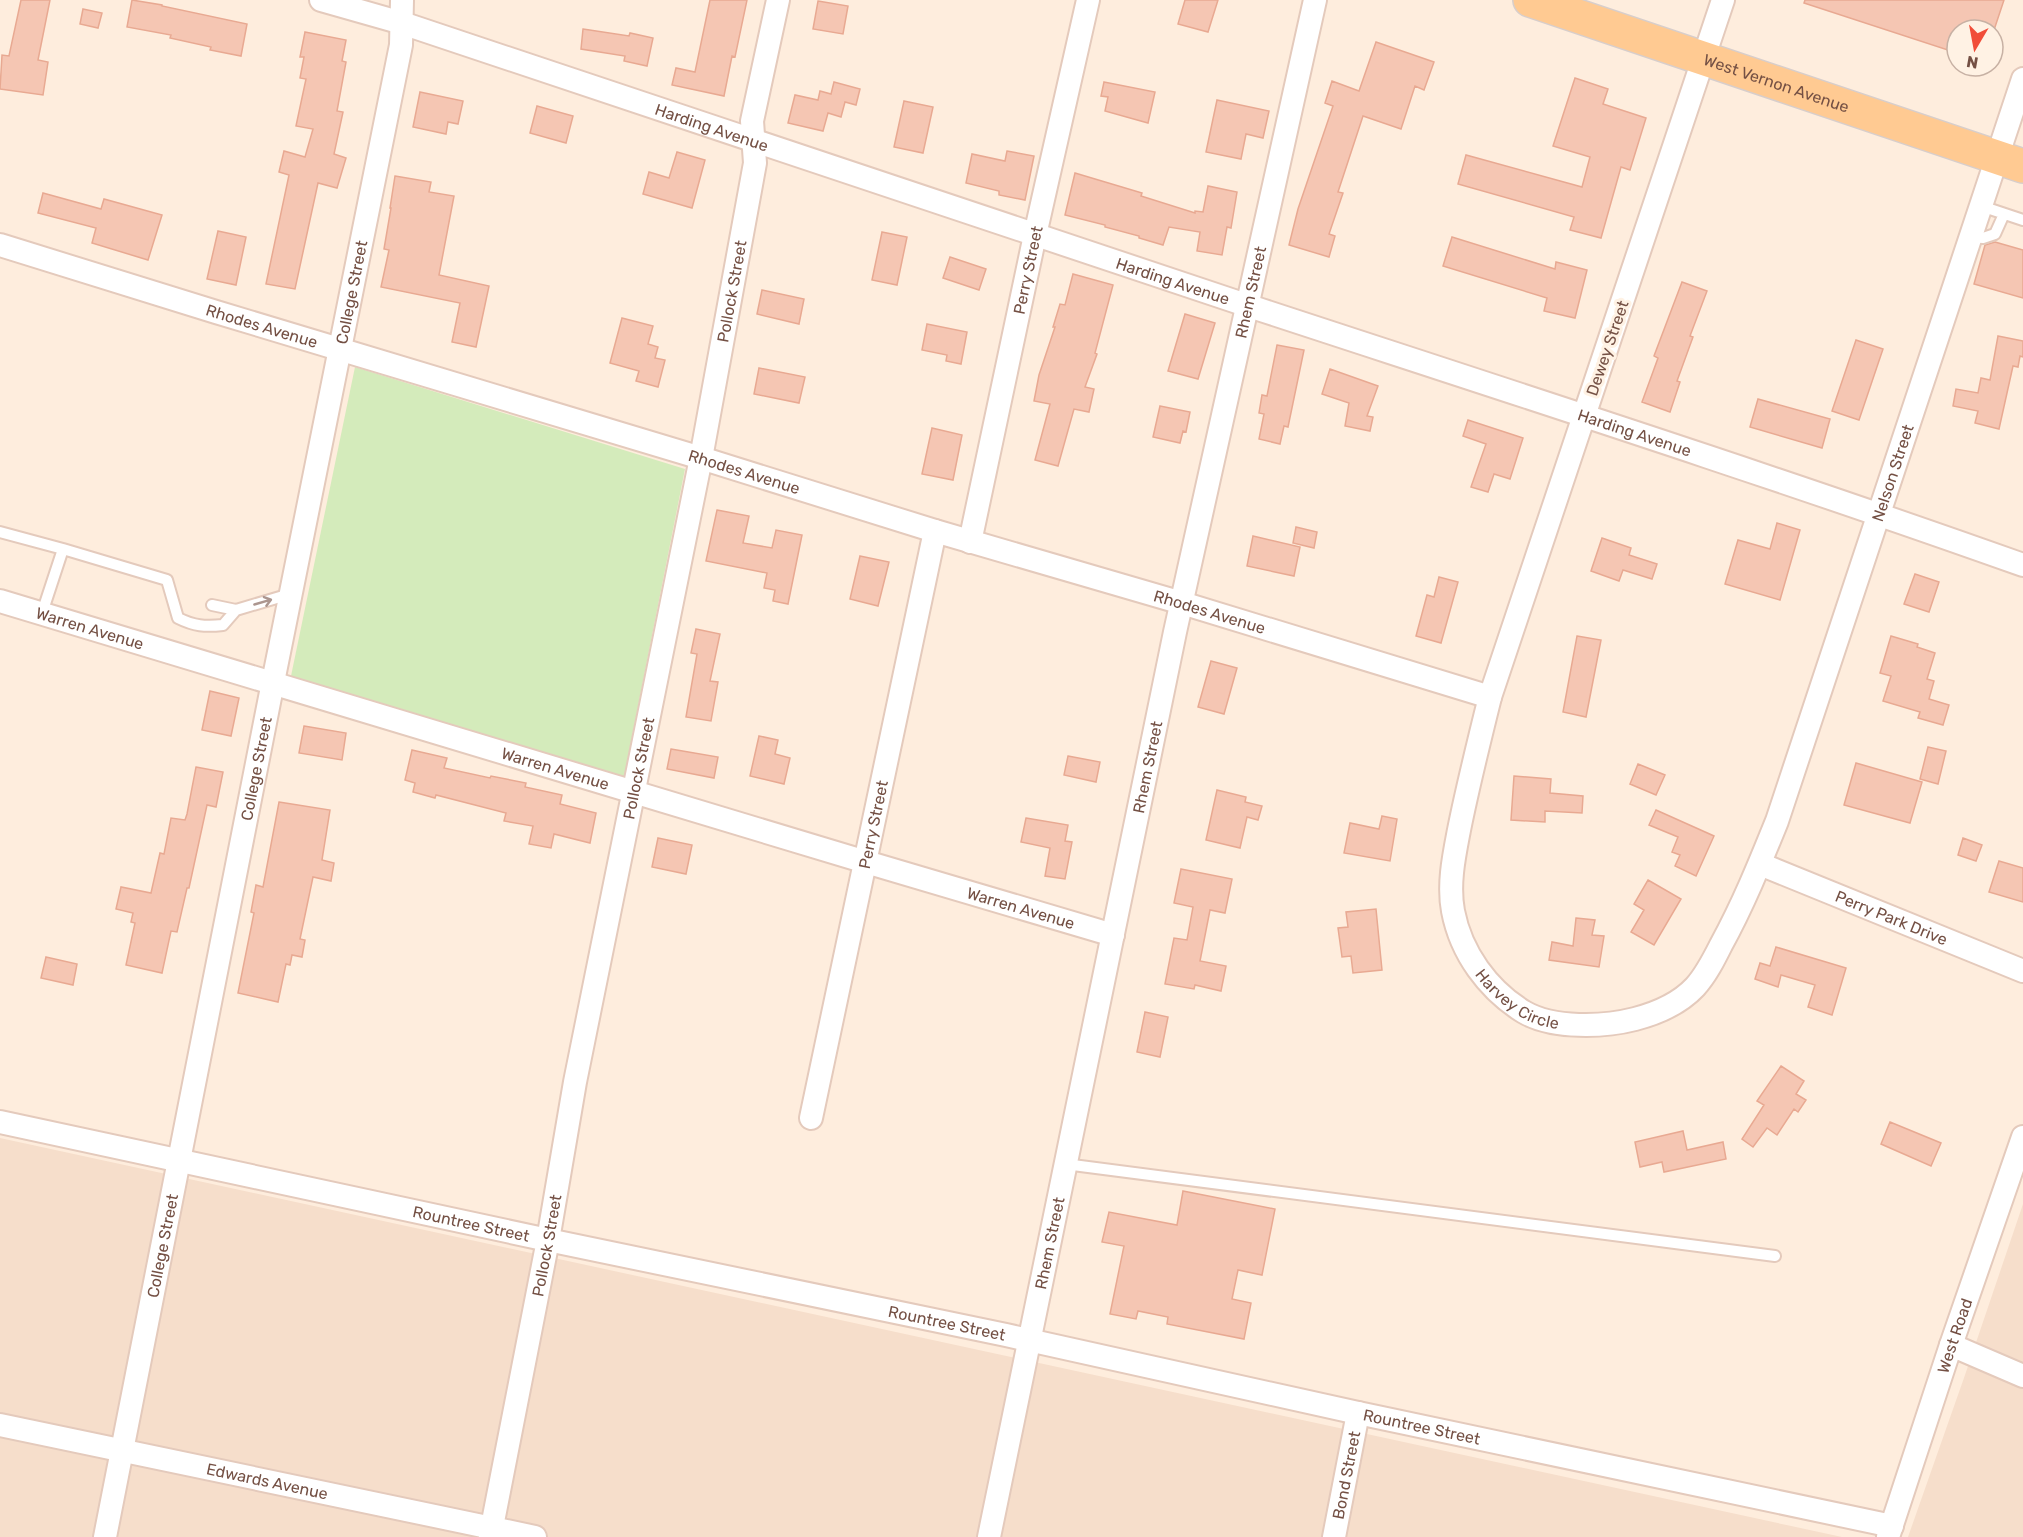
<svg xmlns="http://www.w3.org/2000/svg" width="2023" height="1537" viewBox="0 0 2023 1537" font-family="Rubik,sans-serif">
	<rect width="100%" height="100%" fill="#feeddd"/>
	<path fill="#f6decb" d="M0 1138 1842 1537H0Z
		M2023 1204V1537H1908L1965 1375Z"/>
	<path fill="#d4ebbb" d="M355 367 685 469 624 777 291 676Z"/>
	<path fill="#f5c6b3" stroke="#e8a992" stroke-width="1.5" d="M21 0H50L38 60 48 62 43 95 0 89 2 55 9 56Z
		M132 0 162 5V6L247 24 241 56 210 50 211 47 170 38 171 35 127 27Z
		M710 0H747L735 57 732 56 724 96 672 85 676 68 695 72Z
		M1185 0H1218L1208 32 1178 24Z
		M1805 0H2004L1994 30H1957V53L1804 3Z
		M818 1 848 6 843 34 813 29Z
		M83 9 102 13 98 28 80 24Z
		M583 29 629 36 630 33 653 38 647 66 624 61 625 56 581 49Z
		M305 32 346 40 342 61 346 62 337 111 343 112 334 154 346 158 337 188 318 183 295 289 266 284 289 175 279 172 284 151 305 157 313 129 296 126 306 79 300 78 304 57H300Z
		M1376 42 1434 62 1424 90 1415 86 1401 129 1363 116 1338 192 1343 193 1329 234 1335 236 1329 257 1289 245 1298 209 1333 106 1325 103 1332 81 1359 91Z
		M1575 78 1608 89 1603 104 1646 118 1630 170 1621 167 1601 238 1570 230 1574 217 1458 184 1466 155 1582 187 1590 157 1553 146Z
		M834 82 860 89 856 105 845 102 841 117 828 113 823 131 788 123 795 95 818 100 820 91 831 94Z
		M1104 82 1155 92 1148 123 1105 111 1108 97 1101 96Z
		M420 92 463 101 458 124 448 122 446 134 413 127Z
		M1217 100 1269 111 1263 138 1246 134 1241 159 1206 152Z
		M904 101 933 107 923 153 894 147Z
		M537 106 573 116 566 143 530 133Z
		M1007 151 1034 156 1025 200 999 195V191L966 183 972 154 1005 161Z
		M677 152 705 160 692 208 643 194 649 172 669 178Z
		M1075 173 1142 193 1141 196 1195 213V211L1203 212 1208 186 1237 192 1231 228 1227 227 1222 255 1197 251 1200 232 1169 227 1163 245 1139 238V236L1105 227V225L1065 215Z
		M395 176 431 182 429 192 454 196 439 275 489 286 476 347 452 342 460 303 381 287 389 250 384 249 391 208H390Z
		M43 193 101 209 104 199 162 215 148 260 92 243 96 228 38 213Z
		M218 231 246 237 236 285 207 279Z
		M882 232 907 237 897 285 872 280Z
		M1452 237 1555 269 1556 262 1587 270 1575 318 1544 311 1547 298 1443 266Z
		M1995 242 2023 250V298L1974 284 1985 245Z
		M950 257 986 269 979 290 943 278Z
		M1073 274 1113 285 1095 353 1097 354 1085 387 1094 389 1089 412 1074 409 1058 466 1035 460 1050 404 1034 401 1039 375 1055 327H1053L1060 304 1065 305Z
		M1682 282 1707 291 1690 336 1693 337 1677 381 1680 382 1670 412 1642 402 1658 358 1654 356Z
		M762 290 804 299 799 324 757 314Z
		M1185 314 1215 323 1198 379 1168 371Z
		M622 318 653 326 648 344 658 347 655 358 665 360 658 387 636 381 639 371 610 363Z
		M927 324 967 332 961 364 946 361 947 355 922 350Z
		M1998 336 2023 341V357L2020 356 2018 367 2013 366 1999 429 1975 423 1978 411 1953 406 1956 389 1978 393 1981 378 1990 380Z
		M1856 340 1883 349 1859 420 1832 411Z
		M1277 345 1304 350 1288 427 1284 426 1280 444 1259 439 1264 414 1259 413 1262 395 1267 396Z
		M759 368 805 377 799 403 754 394Z
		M1330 369 1378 386 1367 416 1373 417 1370 431 1345 426 1349 403 1322 394Z
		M1758 399 1830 419 1822 448 1750 427Z
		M1160 406 1190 412 1186 432 1183 431 1180 443 1153 437Z
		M1468 420 1523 438 1510 479 1494 474 1488 492 1471 487 1486 444 1463 436Z
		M932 428 962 435 953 480 922 474Z
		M717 510 749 516 743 543 772 548 776 530 802 535 788 604 773 601 775 590 764 588 767 573 706 561Z
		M1777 523 1800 530 1780 600 1725 584 1738 540 1770 549Z
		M1296 527 1317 532 1314 548 1293 543Z
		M1253 536 1300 547 1294 576 1247 566Z
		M1602 538 1631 548 1629 555 1657 564 1652 579 1623 570 1619 581 1591 571Z
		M860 556 889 562 878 606 850 599Z
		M1915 574 1939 582 1929 612 1904 604Z
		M1439 577 1458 582 1441 643 1416 636 1427 595 1434 597Z
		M696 629 720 634 710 681 718 682 711 721 686 717 697 654 691 653Z
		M1577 636 1601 640 1586 717 1563 712Z
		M1891 636 1918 644 1917 647 1935 653 1927 679 1934 681 1929 699 1949 705 1943 725 1918 718 1920 712 1883 701 1891 676 1880 673Z
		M1211 661 1237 668 1224 714 1198 707Z
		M210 691 239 698 231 736 202 730Z
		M304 726 346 733 342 760 299 753Z
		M759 736 778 740 775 754 790 758 784 784 750 776Z
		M1928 747 1946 751 1938 784 1920 779Z
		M671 749 718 757 714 778 667 769Z
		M412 750 447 758 444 768 490 778 491 776 526 783 525 787 562 795 560 804 596 813 590 843 554 834 551 848 529 844 533 826 504 821 506 813 436 795 435 798 413 792 415 783 405 780Z
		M1068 756 1100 762 1096 782 1064 775Z
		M1856 763 1922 782 1910 823 1844 805Z
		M1638 764 1665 775 1656 795 1630 784Z
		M196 767 223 772 216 807 207 805 189 888H187L177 932 171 931 162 973 126 965 135 923 131 922 133 913 116 909 121 887 151 893 160 853 164 854 171 818 185 820 187 814Z
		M1514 776 1551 779 1550 793 1583 796 1582 813 1545 811V822L1511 820Z
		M1217 790 1246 797 1245 802 1262 806 1258 820 1247 817 1240 848 1206 840Z
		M279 802 330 810 322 860 334 863 331 881 313 877 300 939 305 940 302 957 292 955 290 965 286 964 278 1002 238 993 254 913 251 912 256 885 263 887Z
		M1656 810 1714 836 1696 876 1675 866 1680 855 1672 852 1678 837 1649 825Z
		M1382 816 1397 819 1390 861 1344 853 1350 823 1379 829Z
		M1026 818 1068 825 1065 841 1072 842 1065 879 1045 876 1050 848 1021 842Z
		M658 838 692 845 686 874 652 867Z
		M1963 838 1982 845 1976 861 1958 855Z
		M1999 861 2023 868V902L1989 892Z
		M1181 869 1232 879 1225 913 1210 910 1200 961 1226 966 1221 991 1195 985 1194 989 1165 984 1174 938 1187 940 1193 907 1174 903Z
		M1648 880 1681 899 1654 945 1631 932 1644 910 1634 904Z
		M1376 909 1382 970 1353 973 1351 956 1342 957 1338 928 1348 927 1346 912Z
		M1576 918 1595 920 1592 935 1604 936 1599 967 1549 960 1552 942 1573 946Z
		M1776 947 1846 968 1832 1015 1808 1007 1815 985 1781 975 1778 987 1755 979 1760 963 1770 966Z
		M46 957 77 964 73 985 41 978Z
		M1145 1012 1168 1017 1160 1057 1137 1052Z
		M1781 1066 1804 1081 1796 1094 1806 1100 1798 1112 1794 1109 1777 1135 1767 1128 1753 1147 1742 1139 1764 1105 1757 1101Z
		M1890 1122 1941 1143 1931 1166 1881 1144Z
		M1683 1131 1687 1150 1723 1142 1726 1159 1664 1172 1662 1162 1640 1167 1635 1142Z
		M1183 1191 1275 1209 1262 1275 1238 1270 1232 1299 1251 1303 1244 1339 1167 1324 1168 1317 1138 1311 1136 1319 1110 1314 1124 1246 1102 1242 1109 1212 1177 1225Z"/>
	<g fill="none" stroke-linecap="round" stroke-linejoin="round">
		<g stroke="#e4cabc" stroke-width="14">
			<path id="service" d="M1981 206 2023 220
				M1971 237 1983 238 1995 234 2004 214
				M0 532 63 549 42 613
				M63 549 167 580 178 618C194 626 205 627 223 625L236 610
				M212 605 236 610 290 594
				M1065 1164 1775 1256"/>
		</g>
		<g stroke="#e4cabc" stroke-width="26">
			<g id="minor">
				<path id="s1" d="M321 0 402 23C684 118 966 213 1249 306 1508 391 1767 474 2023 565"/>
				<path id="s2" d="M1723 0 1490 697C1479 741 1468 785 1459 830 1454 856 1448 884 1453 911 1461 953 1488 990 1524 1012 1553 1029 1604 1027 1635 1019 1658 1013 1679 1004 1695 987 1706 975 1714 959 1721 945 1743 905 1760 863 1777 821L2023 79"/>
				<path id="s3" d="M0 245 216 312 701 458 935 531 1182 603 1490 697"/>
				<path id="s4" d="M970 542 1035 235 1088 0"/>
				<path id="s5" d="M0 601 866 862 1113 935"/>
				<path id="s6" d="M1760 864 2023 971"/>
				<path id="s7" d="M811 1118 935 531"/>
				<path id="s8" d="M0 1122 548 1240 1006 1335 1358 1413 1892 1526"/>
				<path d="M1951 1345 2023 1376"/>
				<path id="s9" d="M0 1425 535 1537"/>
				<path id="s10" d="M105 1537 273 682 401 45 402 0"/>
				<path id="s11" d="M490 1537 548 1240 575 1082 701 458 755 163 752 121 778 0"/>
				<path id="s12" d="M989 1537 1175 632 1315 0"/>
				<path id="s13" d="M1334 1537 1358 1413"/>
				<path id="s14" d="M1888 1537 1951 1345 2023 1137"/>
			</g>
		</g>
		<g stroke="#d8cecb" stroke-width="36">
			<g id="primary">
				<path id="s15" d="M1530 0 2023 166"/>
			</g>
		</g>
		<use href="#service" stroke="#fff" stroke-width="10"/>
		<use href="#minor" stroke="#fff" stroke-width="22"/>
		<use href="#primary" stroke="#ffca92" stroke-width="33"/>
	</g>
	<defs><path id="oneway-shaft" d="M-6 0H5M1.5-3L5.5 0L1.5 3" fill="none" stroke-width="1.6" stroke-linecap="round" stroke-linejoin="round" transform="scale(1.5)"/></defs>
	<use stroke="#ac968f" href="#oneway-shaft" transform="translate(263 602) rotate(-16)"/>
	<g text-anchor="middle" stroke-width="6" stroke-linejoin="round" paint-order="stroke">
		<g font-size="16" fill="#745044" stroke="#fff2e4">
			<text dy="6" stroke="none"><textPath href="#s15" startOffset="260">West Vernon Avenue</textPath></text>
			<text dy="6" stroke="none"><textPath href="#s1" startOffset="411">Harding Avenue</textPath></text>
			<text dy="6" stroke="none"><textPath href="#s4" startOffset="278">Perry Street</textPath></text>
			<text dy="6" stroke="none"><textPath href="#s1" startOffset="897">Harding Avenue</textPath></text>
			<text dy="6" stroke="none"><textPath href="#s11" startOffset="1269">Pollock Street</textPath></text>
			<text dy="6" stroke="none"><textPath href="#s10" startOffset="1269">College Street</textPath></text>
			<text dy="6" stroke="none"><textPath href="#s12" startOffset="1272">Rhem Street</textPath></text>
			<text dy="6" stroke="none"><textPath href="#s3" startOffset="274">Rhodes Avenue</textPath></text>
			<text transform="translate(1607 348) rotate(-71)" y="6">Dewey Street</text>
			<text dy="6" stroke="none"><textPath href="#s1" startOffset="1383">Harding Avenue</textPath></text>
			<text dy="6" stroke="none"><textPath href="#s3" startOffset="778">Rhodes Avenue</textPath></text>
			<text dy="6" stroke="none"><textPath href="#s2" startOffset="1815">Nelson Street</textPath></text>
			<text dy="6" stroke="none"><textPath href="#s3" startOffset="1264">Rhodes Avenue</textPath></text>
			<text dy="6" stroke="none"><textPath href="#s5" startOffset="94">Warren Avenue</textPath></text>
			<text dy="6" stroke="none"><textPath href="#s12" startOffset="786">Rhem Street</textPath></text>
			<text dy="6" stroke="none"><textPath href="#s5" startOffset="580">Warren Avenue</textPath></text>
			<text dy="6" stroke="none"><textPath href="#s11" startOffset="783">Pollock Street</textPath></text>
			<text dy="6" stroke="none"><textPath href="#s10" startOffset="783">College Street</textPath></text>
			<text dy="6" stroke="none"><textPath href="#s7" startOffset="300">Perry Street</textPath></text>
			<text dy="6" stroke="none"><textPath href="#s5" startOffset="1066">Warren Avenue</textPath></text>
			<text dy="6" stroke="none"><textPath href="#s6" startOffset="142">Perry Park Drive</textPath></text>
			<text dy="6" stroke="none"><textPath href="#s2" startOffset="1068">Harvey Circle</textPath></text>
			<text dy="6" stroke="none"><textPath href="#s8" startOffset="482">Rountree Street</textPath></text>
			<text dy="6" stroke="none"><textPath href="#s12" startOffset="300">Rhem Street</textPath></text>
			<text dy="6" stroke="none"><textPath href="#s10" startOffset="297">College Street</textPath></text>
			<text dy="6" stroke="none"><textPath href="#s11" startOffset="297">Pollock Street</textPath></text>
			<text dy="6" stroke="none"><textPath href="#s8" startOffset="968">Rountree Street</textPath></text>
			<text dy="6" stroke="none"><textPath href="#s14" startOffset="212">West Road</textPath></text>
			<text dy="6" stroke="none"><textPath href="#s8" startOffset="1454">Rountree Street</textPath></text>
			<text dy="6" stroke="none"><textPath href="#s13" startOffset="63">Bond Street</textPath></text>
			<text dy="6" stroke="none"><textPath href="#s9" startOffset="273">Edwards Avenue</textPath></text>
		</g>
	</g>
	<g transform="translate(1975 48) rotate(190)"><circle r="28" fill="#fff2e4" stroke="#c7b1a4" stroke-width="1.5"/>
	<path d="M0-4.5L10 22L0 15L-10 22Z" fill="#f14d38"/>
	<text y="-9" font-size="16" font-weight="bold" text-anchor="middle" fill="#745044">N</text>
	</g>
</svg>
